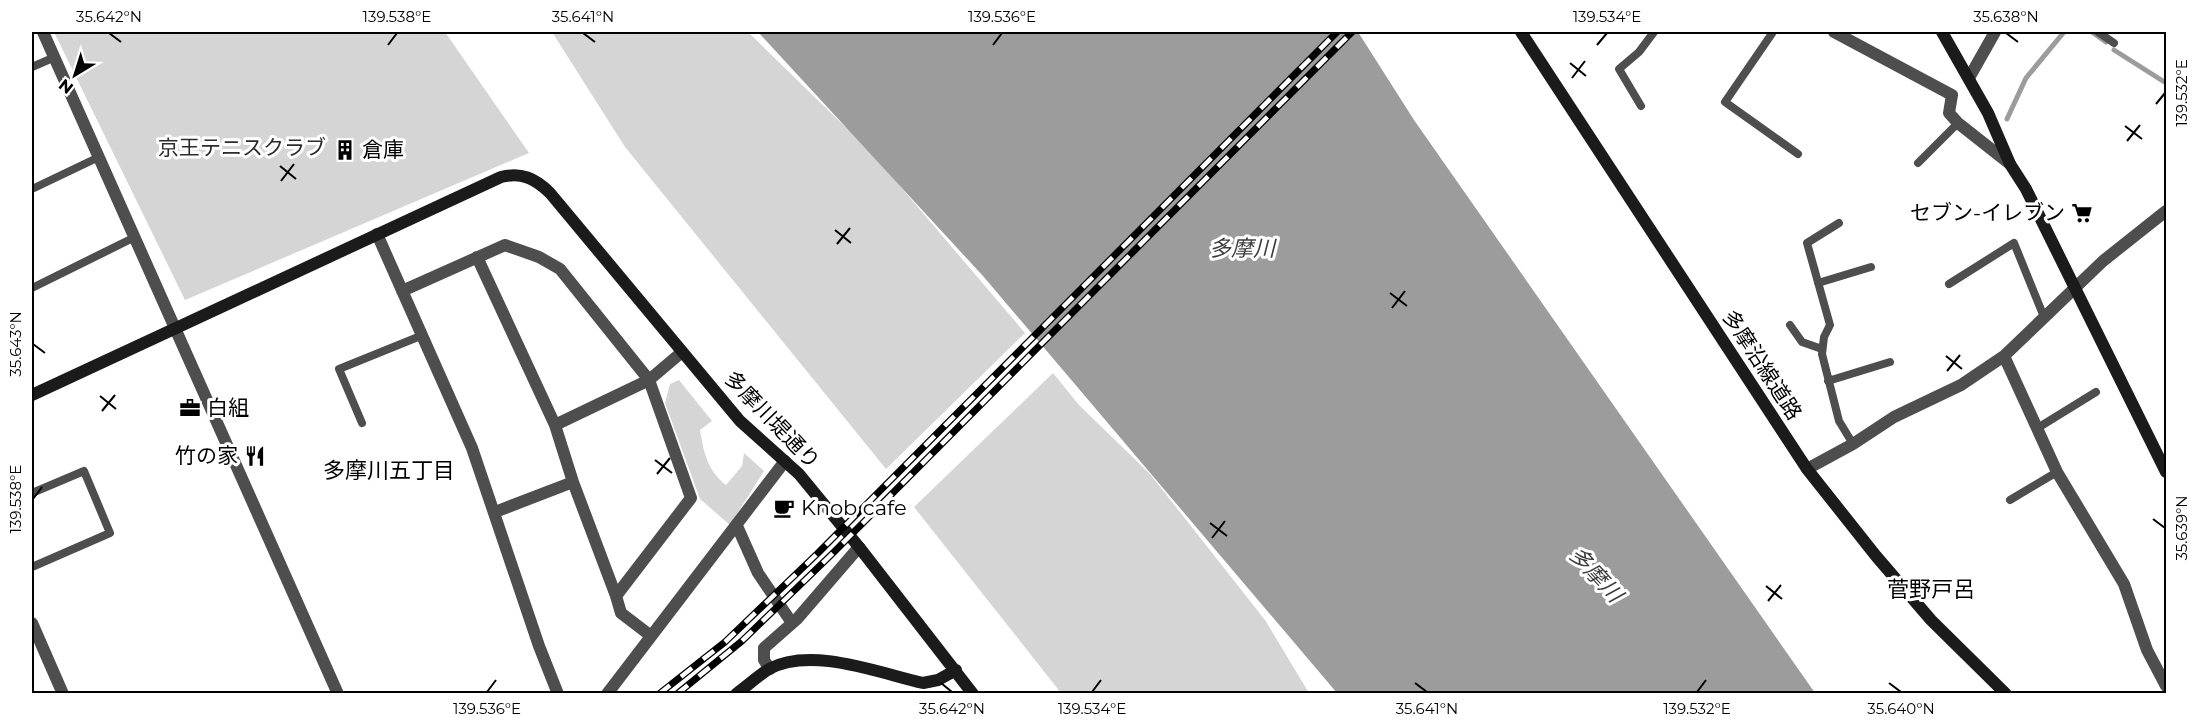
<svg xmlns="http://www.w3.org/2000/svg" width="2198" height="725" viewBox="0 0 2198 725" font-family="Montserrat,'Noto Sans JP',sans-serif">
	<rect width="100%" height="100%" fill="#fff"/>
	<path fill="#d5d5d5" d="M54 32H445L529 153 185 300Z
		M552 32H748L871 152 1025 333 886 469 625 147Z
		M1053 373 1079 405 1150 474 1265 620 1309 693H1061L914 507Z
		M679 380 712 421 700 430C704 453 707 470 726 485L742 466 744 453 764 471 730 525 700 499 665 403 670 384Z"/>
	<path fill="#9c9c9c" d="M758 32H1358L1414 120 1815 693H1337L983 276Z"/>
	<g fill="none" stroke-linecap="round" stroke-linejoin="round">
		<path stroke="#9c9c9c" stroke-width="5" d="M2092 32 2106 42
			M2114 50 2166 83
			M2007 119 2026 78 2064 32"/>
		<path stroke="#4e4e4e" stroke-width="8" d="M1773 32 1725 102 1798 154
			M2098 32 2114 43
			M32 67 55 57
			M1641 106 1619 69 1639 52 1654 32
			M1918 163 1958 123
			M32 189 99 157
			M1839 223 1807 243 1830 325 1824 337 1822 354 1839 421 1853 444
			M1818 283 1871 267
			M1949 284 2014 243 2044 317
			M32 288 135 237
			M1790 325 1802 342 1822 349
			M1828 381 1890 362
			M362 423 339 369 423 335
			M2036 429 2096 392
			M32 493 84 471 110 533 32 567
			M2010 500 2057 472"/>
		<path stroke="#4e4e4e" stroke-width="12" d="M43 32 338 694
			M1834 32 1952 95 1949 113 1958 123 2010 164
			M1969 78 1995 32
			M377 234 472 448 539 646 558 694
			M477 257 555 425 649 380 682 352
			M402 291 505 245 539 257 560 269 649 380 691 498 616 596 573 482 495 512
			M2004 356 2057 472 2124 584 2147 650 2166 686
			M555 425 573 482
			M1807 469 1853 444 1894 417 1961 385 2004 356 2103 261 2166 211
			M737 526 758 573 792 623
			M616 596 621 613 651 636
			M32 623 63 694
			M770 669 764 660V648L797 619 859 547
			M607 694 785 461"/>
		<path stroke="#1b1b1b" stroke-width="12" d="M1521 32 1807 469 1876 556 1931 620 2006 694
			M1942 32 1988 113 2010 164 2026 189 2166 472
			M32 395 501 177C521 172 535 178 550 193L740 421 799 474 859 547 973 694
			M736 694C747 686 758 676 769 669 811 646 879 673 923 683L938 680 956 670"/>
		<g stroke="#000" stroke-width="7">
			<path id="rail" d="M659 694 725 642 817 554 1337 32
				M677 694 742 641 831 555 1352 32"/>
		</g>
		<use href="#rail" stroke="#fff" stroke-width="4.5" stroke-dasharray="14" stroke-linecap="butt"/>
	</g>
	<path fill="none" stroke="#000" stroke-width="2" d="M109 33 121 42M583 33 595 42M2006 33 2018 42M388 45 397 33M993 45 1002 33M1597 45 1607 33M1570 63 1586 76M1572 78 1585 61M2156 104 2165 93M2125 126 2142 139M2127 141 2140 125M280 166 296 179M281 181 294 164M835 230 851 243M837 244 850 228M1390 293 1407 306M1392 308 1405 291M33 344 45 353M1946 356 1962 369M1947 371 1960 355M100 396 116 409M102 411 115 395M655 460 672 473M657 474 670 458M33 499 42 487M2153 519 2165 528M1210 523 1227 536M1212 538 1225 521M1766 586 1782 599M1768 601 1781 585M941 683 952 692M1415 683 1427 692M1889 683 1901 692M487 692 496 680M1092 692 1101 680M1697 692 1706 680"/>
	<defs>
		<g id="building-bare" transform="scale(1.62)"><path d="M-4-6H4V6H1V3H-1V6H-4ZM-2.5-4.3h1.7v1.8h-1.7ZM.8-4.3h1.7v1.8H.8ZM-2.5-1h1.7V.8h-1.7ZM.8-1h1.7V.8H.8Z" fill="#000" stroke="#fff" stroke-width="2.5" paint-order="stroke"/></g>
		<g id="supermarket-bare" transform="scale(1.62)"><path d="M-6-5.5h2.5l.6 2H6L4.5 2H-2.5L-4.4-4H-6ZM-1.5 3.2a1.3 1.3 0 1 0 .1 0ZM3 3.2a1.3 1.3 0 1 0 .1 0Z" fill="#000" stroke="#fff" stroke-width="2.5" paint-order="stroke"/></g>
		<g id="office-bare" transform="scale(1.62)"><path d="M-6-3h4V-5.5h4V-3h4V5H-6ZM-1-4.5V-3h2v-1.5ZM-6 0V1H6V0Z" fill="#000" stroke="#fff" stroke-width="2.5" paint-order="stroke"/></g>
		<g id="restaurant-bare" transform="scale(1.62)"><path d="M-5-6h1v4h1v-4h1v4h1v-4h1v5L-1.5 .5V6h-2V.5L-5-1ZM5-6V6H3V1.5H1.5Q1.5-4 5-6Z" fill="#000" stroke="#fff" stroke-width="2.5" paint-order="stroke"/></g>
		<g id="cafe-bare" transform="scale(1.62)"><path d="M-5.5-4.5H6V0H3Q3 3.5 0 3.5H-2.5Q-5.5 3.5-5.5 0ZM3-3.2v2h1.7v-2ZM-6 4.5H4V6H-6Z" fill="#000" stroke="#fff" stroke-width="2.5" paint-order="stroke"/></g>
	</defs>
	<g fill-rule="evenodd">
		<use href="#building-bare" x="345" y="150"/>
		<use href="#supermarket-bare" x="2082" y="213"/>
		<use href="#office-bare" x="190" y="408"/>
		<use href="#restaurant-bare" x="255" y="456"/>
		<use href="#cafe-bare" x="784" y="508"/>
	</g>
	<g text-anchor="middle" stroke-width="6" stroke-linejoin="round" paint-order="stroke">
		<g font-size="21" fill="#2c2c2c" stroke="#fff">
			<text x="242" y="155">京王テニスクラブ</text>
		</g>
		<g font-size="21" fill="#000" stroke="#fff" text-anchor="start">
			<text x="362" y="157">倉庫</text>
			<text x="2065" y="220" text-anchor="end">セブン-イレブン</text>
			<text x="207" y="415">白組</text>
			<text x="238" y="463" text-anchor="end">竹の家</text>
			<text x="801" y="515">Knob cafe</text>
		</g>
		<g font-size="21" fill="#000" stroke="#fff">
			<text transform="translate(1762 365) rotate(57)" y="7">多摩沿線道路</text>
			<text transform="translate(772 420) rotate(46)" y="7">多摩川堤通り</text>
		</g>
		<g font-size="22" font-style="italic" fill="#3d3d3d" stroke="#fff">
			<text x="1242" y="256">多摩川</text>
			<text transform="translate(1596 574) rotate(47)" y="8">多摩川</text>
		</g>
		<g font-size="22" fill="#000" stroke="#fff">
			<text x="389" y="478">多摩川五丁目</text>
			<text x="1931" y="597">菅野戸呂</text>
		</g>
	</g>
	<rect width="2198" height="725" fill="none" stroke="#ffffff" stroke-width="66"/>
	<g transform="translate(75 75) rotate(218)" stroke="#ffffff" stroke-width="4.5" paint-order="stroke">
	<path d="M0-4.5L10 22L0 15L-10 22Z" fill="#000000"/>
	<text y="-9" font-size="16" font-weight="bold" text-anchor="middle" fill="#000000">N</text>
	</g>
	<rect x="33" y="33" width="2132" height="659" fill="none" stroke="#000" stroke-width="2"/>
	<g font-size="15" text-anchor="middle" fill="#000">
		<text x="109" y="22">35.642°N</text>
		<text x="397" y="22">139.538°E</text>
		<text x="583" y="22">35.641°N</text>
		<text x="1002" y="22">139.536°E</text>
		<text x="1607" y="22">139.534°E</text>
		<text x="2006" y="22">35.638°N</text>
		<text transform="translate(2182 93) rotate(-90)" y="5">139.532°E</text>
		<text transform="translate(16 344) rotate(-90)" y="5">35.643°N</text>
		<text transform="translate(16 499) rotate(-90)" y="5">139.538°E</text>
		<text transform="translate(2182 528) rotate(-90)" y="5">35.639°N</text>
		<text x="487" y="714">139.536°E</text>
		<text x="952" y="714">35.642°N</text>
		<text x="1092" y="714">139.534°E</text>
		<text x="1427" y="714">35.641°N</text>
		<text x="1697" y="714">139.532°E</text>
		<text x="1901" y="714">35.640°N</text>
	</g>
</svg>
